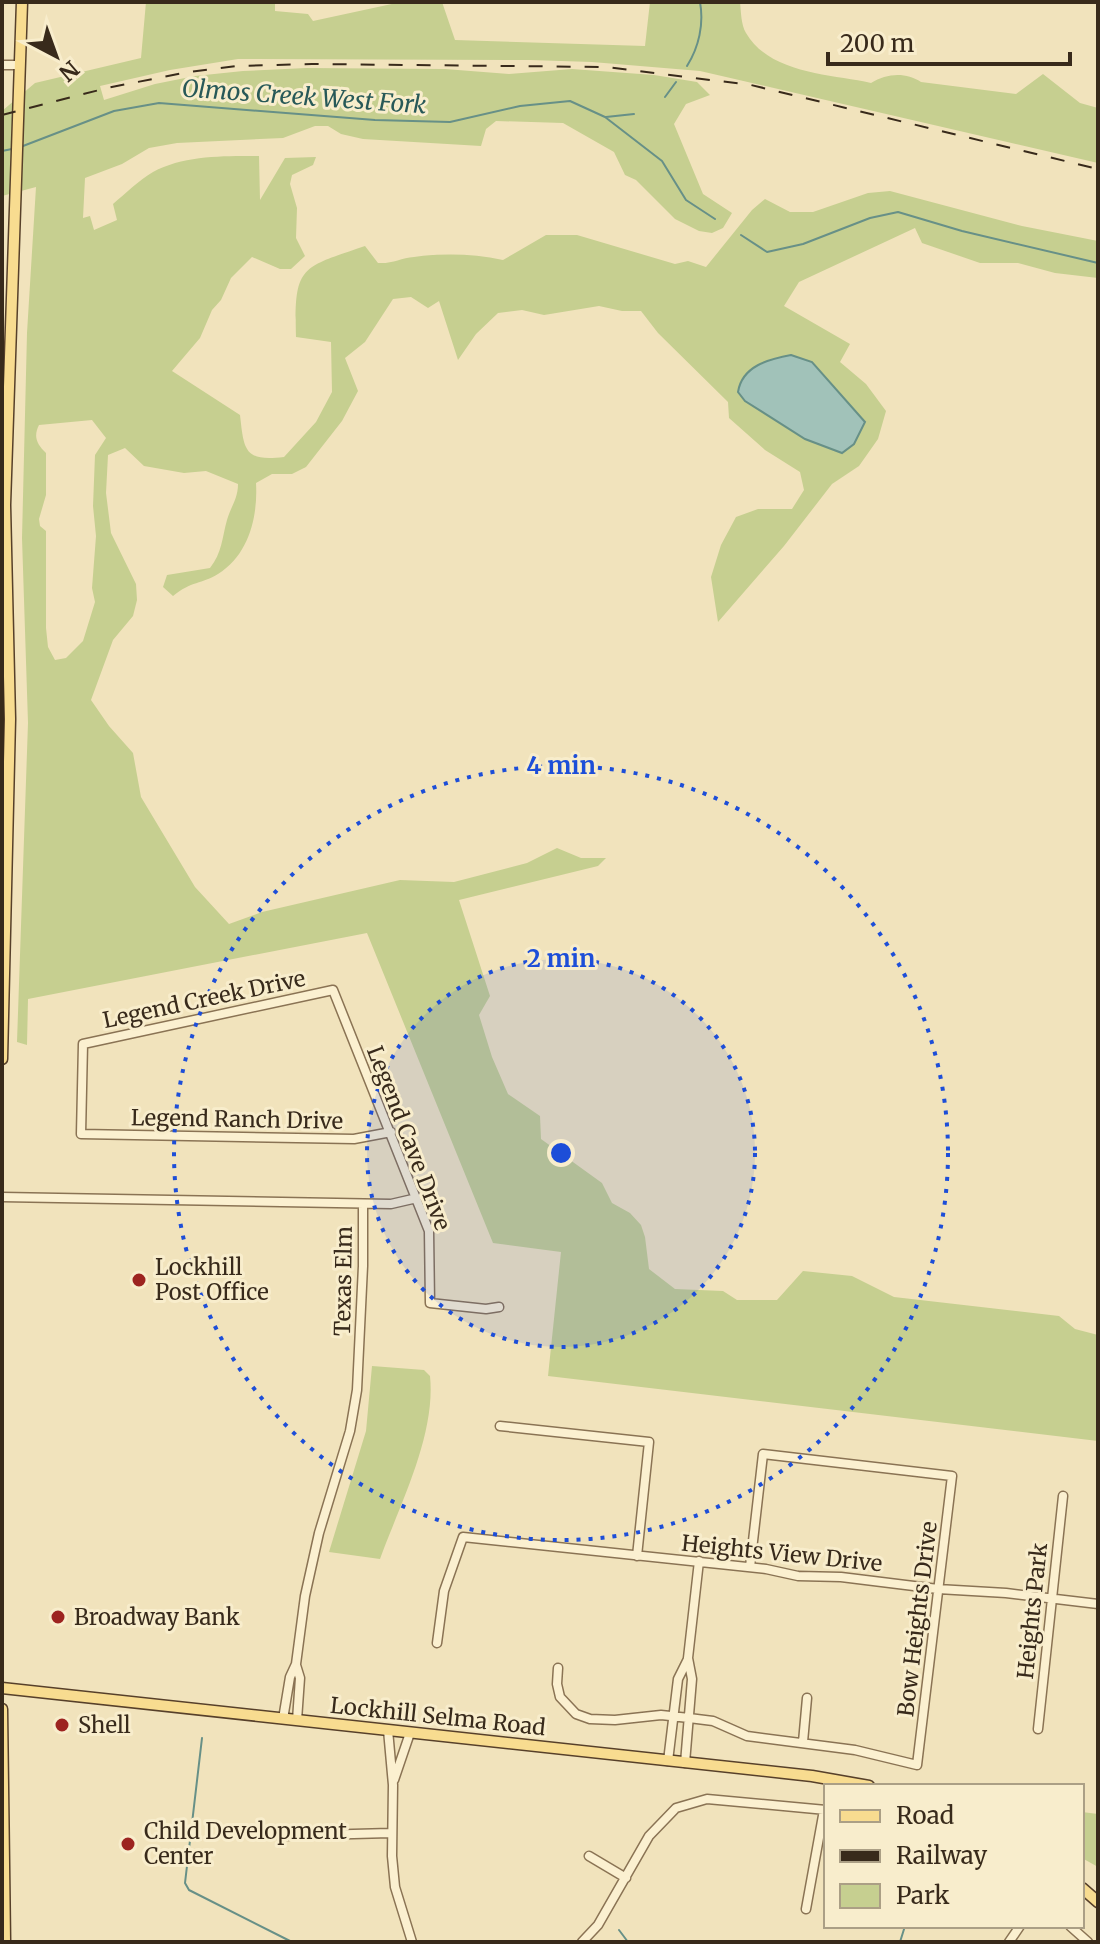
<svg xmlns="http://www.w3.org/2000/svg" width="1100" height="1944" viewBox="0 0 1100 1944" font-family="Merriweather,serif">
	<rect width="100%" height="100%" fill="#f1e3bc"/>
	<path fill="#c6cf90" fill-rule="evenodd" d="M146 2H275V11L308 14 313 21 401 2H442L455 40 645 46 650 2H740C741 11 741 25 746 33 770 74 830 74 871 83 887 73 906 72 921 82L1016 94 1043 74 1080 103 1098 108V163L700 71 592 62 530 60 238 59 170 70 100 86 104 100 155 84 195 76 243 71 306 68 445 69 509 74 572 69 654 75 697 82 710 95 686 104 674 124 703 194 732 213 723 228 712 233 699 231 675 219 636 180 625 175 614 152 563 123 496 121 486 129 481 146 363 139 341 134 328 126H315L283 138 177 143 149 148 122 164 85 178 83 218 90 216 94 230 117 220 113 204C126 193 138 181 153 172 184 155 225 156 259 156L260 200 285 158 316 157 313 165 292 175 290 184 297 208 296 238 305 256 291 269H280L252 257 231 278 221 300 212 310 200 338 172 371 240 415C244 450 244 462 284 457L316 422 332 392 331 342 296 337C294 265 301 268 365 246L378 263C392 264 401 258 414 257 445 253 474 254 503 260L546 235H577L675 264 688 261 706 267 752 210 765 199 790 212H813L868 193 890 191 1022 226 1098 241V278L1055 273 1018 263H980L922 243 915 228 799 282 784 306 850 344 840 362 866 384 886 411 878 439 859 466 832 484 784 546 718 622 711 577 721 545 736 517 758 509H792L804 490 800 472 765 450 729 418 728 402 658 333 641 311H622L599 306 544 315 522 310 498 313 476 334 458 360 439 301 428 308 411 297 393 299 365 342 345 358 358 391 342 421 306 467 292 474H272L256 483C258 516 249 555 218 574 202 584 191 581 173 596L163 587 167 575 210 568C222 553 222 538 227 520 231 506 238 499 238 484L206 471 184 473 144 466 125 448 108 455 106 493 111 533 136 584 137 600 133 616 113 640 91 700 109 726 133 753 141 797 195 887 229 924 262 912 400 880 454 882 527 863 557 848 581 858H606L598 866 459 900 490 996 479 1015 492 1057 508 1094 540 1116 541 1139 602 1183 612 1203 630 1213 641 1225 645 1237 649 1269 675 1289 723 1291 737 1300H777L803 1271 852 1276 894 1297 1059 1316 1075 1329 1098 1335V1441L548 1376 561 1252 493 1243 367 933 28 999 27 1045 17 1042 28 723 22 538 27 333 36 187 2 196V111L35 83 141 58ZM92 420 106 438 95 455 93 506 96 536 92 588 95 602 83 641 66 658 55 660 48 647 46 628V531L40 526 39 519 46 495V453C37 444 33 437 39 425Z
		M372 1366 424 1370 430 1376C436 1435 400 1504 380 1559L329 1552 366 1431Z
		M1082 1812 1098 1814V1867L1082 1858Z"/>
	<path fill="#a1c2b9" stroke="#679087" stroke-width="2" d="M791 355 812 362 865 422 854 444 842 453 805 439 745 401 738 392C742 366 769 359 791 355Z"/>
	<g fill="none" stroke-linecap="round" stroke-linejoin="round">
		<path stroke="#679087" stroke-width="2" d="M687 66C699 47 704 24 700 2
			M665 97 676 82
			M606 117 634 114
			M23 146 114 111 159 103 375 120 450 122 520 106 570 101 605 117 662 161 686 200 715 219
			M2 151 12 149
			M741 235 767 252 803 244 870 218 898 212 962 231 1098 263
			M202 1738 185 1883 189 1890 292 1942
			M619 1930 628 1942
			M900 1942 905 1926"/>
		<g stroke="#8a7354" stroke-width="11">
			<path id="minor" d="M2 65H20
				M391 1132 354 1139 81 1134 83 1044 333 990 429 1231 430 1303 486 1309 499 1307
				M2 1197 391 1204 417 1198
				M500 1426 649 1442 637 1556
				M437 1643 444 1591 463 1537 766 1569 798 1576 841 1577 938 1589 1006 1593 1098 1604
				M296 1665 300 1678 297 1720
				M558 1668 557 1684 560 1697 576 1714 590 1719 615 1720 661 1715 689 1718 713 1721 747 1736 855 1750 917 1765 952 1476 763 1454 750 1567
				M283 1719 290 1677 296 1664 305 1596 319 1533 350 1431 357 1390 363 1266V1204
				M1038 1729 1063 1496
				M388 1730 393 1785 392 1856 395 1887 412 1942
				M803 1742 807 1698
				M668 1761 678 1679 688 1659
				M685 1763 692 1679 688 1658 699 1561
				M394 1780 410 1733
				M280 1836 390 1833
				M589 1856 626 1878
				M806 1909 824 1810
				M1070 1926 1088 1942
				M582 1942 598 1925 649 1836 676 1808 707 1799 826 1810
				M1009 1942 1020 1926"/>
		</g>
		<g stroke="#57402a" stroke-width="13">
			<path id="major" d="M2 1059 10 719 5 505 22 2
				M2 1688 812 1776 869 1786
				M2 1709 5 1942
				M1082 1888 1098 1902"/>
		</g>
		<use href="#minor" stroke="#fbf0d0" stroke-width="8"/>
		<use href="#major" stroke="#f8dc90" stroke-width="10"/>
		<path stroke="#382a1b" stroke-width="2" stroke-dasharray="14 14" stroke-linecap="butt" d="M2 115 107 88 188 72 237 66 312 64 606 67 751 85 1098 169"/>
	</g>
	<circle cx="561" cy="1153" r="194" fill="#1d4ed8" fill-opacity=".12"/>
	<g fill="none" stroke="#1d4ed8" stroke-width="4" stroke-dasharray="4 8">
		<circle cx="561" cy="1153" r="194"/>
		<circle cx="561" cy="1153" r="387"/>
	</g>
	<g fill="#9d2420" stroke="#f8edcc" stroke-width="3">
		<circle cx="139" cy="1280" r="8"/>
		<circle cx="58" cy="1617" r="8"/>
		<circle cx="62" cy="1725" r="8"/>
		<circle cx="128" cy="1844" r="8"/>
	</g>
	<g text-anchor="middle" stroke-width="6" stroke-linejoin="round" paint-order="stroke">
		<g font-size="22" fill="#382a1b" stroke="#f8edcc">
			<text transform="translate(204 999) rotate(-12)" y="8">Legend Creek Drive</text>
			<text transform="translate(237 1119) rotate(1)" y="8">Legend Ranch Drive</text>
			<text transform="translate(409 1138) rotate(69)" y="8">Legend Cave Drive</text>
			<text transform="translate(343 1281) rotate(-89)" y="8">Texas Elm</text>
			<text transform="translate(782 1553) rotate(6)" y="8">Heights View Drive</text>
			<text transform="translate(1032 1611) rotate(-84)" y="8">Heights Park</text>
			<text transform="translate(917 1619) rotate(-83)" y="8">Bow Heights Drive</text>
			<text transform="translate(438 1716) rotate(6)" y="8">Lockhill Selma Road</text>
		</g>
		<g font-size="22" fill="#382a1b" stroke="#f8edcc" text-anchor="start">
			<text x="155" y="1275">Lockhill<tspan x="155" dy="25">Post Office</tspan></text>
			<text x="74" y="1625">Broadway Bank</text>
			<text x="78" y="1733">Shell</text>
			<text x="144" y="1839">Child Development<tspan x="144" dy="25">Center</tspan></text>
		</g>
		<g font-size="24" font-style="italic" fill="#285958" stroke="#f8edcc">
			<text transform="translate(304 97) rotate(4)" y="8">Olmos Creek West Fork</text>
		</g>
	</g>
	<circle cx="561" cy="1153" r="12" fill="#1d4ed8" stroke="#f8edcc" stroke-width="4"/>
	<g font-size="24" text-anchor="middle" font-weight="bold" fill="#1d4ed8" stroke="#f8edcc" stroke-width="6" stroke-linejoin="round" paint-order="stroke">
		<text x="561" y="774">4 min</text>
		<text x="561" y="967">2 min</text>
	</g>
	<rect width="1100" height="1944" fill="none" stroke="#382a1b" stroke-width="8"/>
	<rect x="824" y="1784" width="260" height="144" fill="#f8edcc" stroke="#ab9f85" stroke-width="2"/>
	<rect x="840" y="1810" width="40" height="12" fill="#f8dc90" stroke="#ab9f85" stroke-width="2"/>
	<text x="896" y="1824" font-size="24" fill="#382a1b">Road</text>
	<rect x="840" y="1850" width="40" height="12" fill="#382a1b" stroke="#ab9f85" stroke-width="2"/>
	<text x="896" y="1864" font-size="24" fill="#382a1b">Railway</text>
	<rect x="840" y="1884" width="40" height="24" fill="#c6cf90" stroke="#ab9f85" stroke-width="2"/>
	<text x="896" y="1904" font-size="24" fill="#382a1b">Park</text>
	<g transform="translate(56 56) rotate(139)" stroke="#f8edcc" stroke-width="6" paint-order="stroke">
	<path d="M0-6L14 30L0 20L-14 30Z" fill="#382a1b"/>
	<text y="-12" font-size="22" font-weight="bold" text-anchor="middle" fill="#382a1b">N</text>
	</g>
	<path d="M828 52v12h242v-12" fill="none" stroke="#382a1b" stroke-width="4"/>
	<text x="840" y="52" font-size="24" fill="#382a1b" stroke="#f8edcc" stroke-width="6" paint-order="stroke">200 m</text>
</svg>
